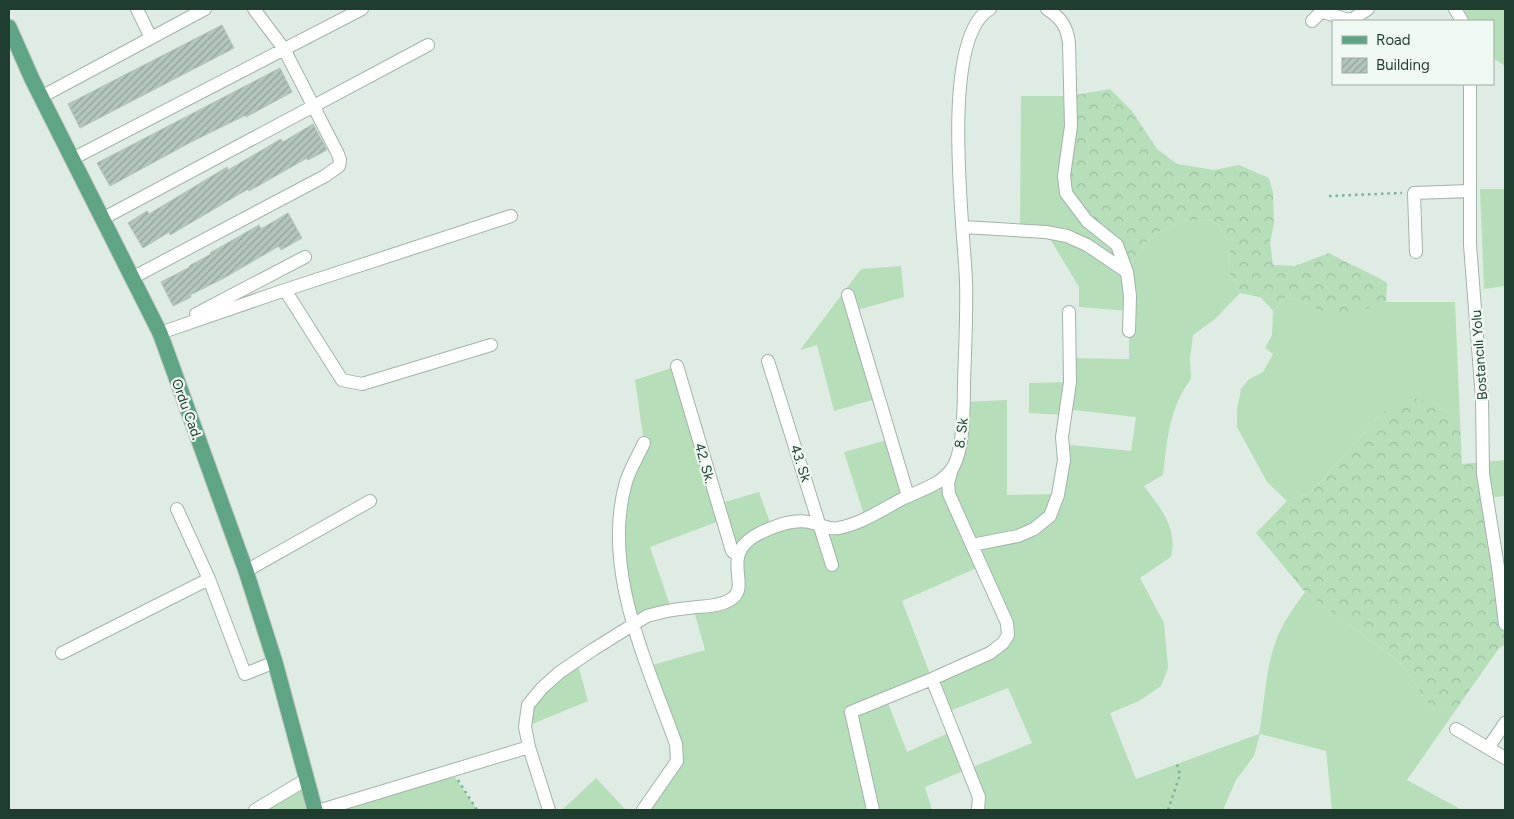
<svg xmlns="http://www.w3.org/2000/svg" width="1514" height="819" viewBox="0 0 1514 819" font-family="Figtree,sans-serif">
	<defs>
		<pattern id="forest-crowns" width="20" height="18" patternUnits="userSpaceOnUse" patternTransform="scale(1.25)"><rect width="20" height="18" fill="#b6deb9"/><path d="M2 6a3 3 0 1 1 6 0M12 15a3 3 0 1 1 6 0" fill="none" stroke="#9cbf9f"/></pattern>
		<pattern id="building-hatch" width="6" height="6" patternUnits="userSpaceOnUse" patternTransform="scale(1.25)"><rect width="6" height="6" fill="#b4c6bc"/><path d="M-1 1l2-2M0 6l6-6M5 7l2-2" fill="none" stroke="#92a299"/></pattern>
	</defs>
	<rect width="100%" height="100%" fill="#dfece4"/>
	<path fill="#b6deb9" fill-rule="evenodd" d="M1463 9H1505V66L1493 58V21H1470Z
		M1021 96H1070L1107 235 1128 271 1141 248 1154 234 1183 221 1205 219 1218 224 1230 244 1229 272 1240 293 1215 319 1193 335 1190 359 1191 379C1169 408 1167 441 1163 475L1144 486C1160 508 1178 527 1171 557L1140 578 1164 623 1168 668 1161 686 1139 701 1110 713 1136 779 1259 734C1265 702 1265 668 1277 638 1283 622 1295 606 1305 592L1401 663 1431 708 1455 711 1407 780 1462 810H1332L1326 751 1260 734 1254 756 1236 780 1223 810H978L968 769 925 787 932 810H643L677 761 649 666 705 650 693 607 720 605 738 586 722 520 650 547 672 611 634 624 624 591 622 504 644 443 635 380 677 366 718 504 759 492 772 528 824 526 865 518 844 452 891 439 908 496 952 469 964 402 1007 400V495L1058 494 1062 444 1131 451 1136 417 1065 409 1064 415 1029 413V383L1070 382V358L1129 359V311L1079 307V287L1046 232 1020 231ZM981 566 1008 635 992 651 988 647 932 679 902 601ZM932 679 945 713 1008 688 1032 743 968 769 953 731 907 752 886 698Z
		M1480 189H1505V286L1484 289Z
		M901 266 904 297 853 311 879 398 834 411 817 345 800 350 861 269Z
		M1285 298 1299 301 1338 317 1386 302H1455L1460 421 1434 403 1380 415 1311 492 1287 501 1267 482 1237 427V410L1241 389 1248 380 1263 372 1273 354 1265 348 1272 335 1273 310Z
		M1505 460V496L1487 498 1483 462Z
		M577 661 588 701 525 727 528 705Z
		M451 771 477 810H321Z
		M596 778 626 810H562Z
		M309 786 315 810H268Z"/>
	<path fill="url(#forest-crowns)" d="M1110 89 1132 111 1157 149 1177 164 1214 170 1239 165 1269 178 1273 193 1274 223 1270 242 1273 265 1295 266 1329 253C1348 264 1368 271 1387 283L1386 302 1338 318 1299 301 1285 298 1273 310 1260 297 1240 293 1229 272 1230 244 1218 224 1205 219 1183 221 1154 234 1141 248 1127 272 1123 257 1066 193 1070 96Z
		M1405 396 1434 403 1460 421 1462 464 1483 462 1505 624V645L1499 648 1455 711 1431 708 1401 663 1305 592 1256 533 1287 501 1311 492 1380 415Z"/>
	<path fill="url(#building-hatch)" stroke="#b1c5b9" d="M222 25 234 48 80 128 68 104Z
		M280 68 292 92 246 117V115L191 142 110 186 97 163Z
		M313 124 327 150 308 160 307 158 249 191 248 189 170 235 169 232 143 248 128 223 147 211 149 214 227 167 228 170 281 139 283 142Z
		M288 213 302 238 281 250 279 246 224 278 190 295 191 297 173 306 161 282 190 267 189 266 211 254 210 253 259 225 261 229Z"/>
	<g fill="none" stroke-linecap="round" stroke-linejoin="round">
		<g stroke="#a2b4aa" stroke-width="14">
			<path id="minor" d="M137 9 151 38
				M1047 9C1061 18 1067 26 1069 43L1071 126 1064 176 1066 193 1087 221 1117 245 1127 272 1130 296 1129 331
				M1455 9 1462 21
				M1312 21 1321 12C1332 13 1340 19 1351 20L1368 9
				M1470 84V245L1482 398 1483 474 1498 567 1505 624
				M41 97 205 9
				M72 159 362 9
				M102 219 428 45
				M963 227 1046 232 1067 236 1087 245 1127 272
				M1416 252 1414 193 1470 191
				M132 278 325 176 339 166 340 160 338 154 284 49 254 9
				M285 290 342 380 362 384 491 345
				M848 295 908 496
				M196 314 305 257
				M160 333 285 290 511 216
				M768 361 832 565
				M677 366 732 551 738 556
				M177 509 209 579 245 674 275 662
				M972 545 1018 536 1034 529 1050 516 1058 495 1064 460 1062 437 1070 382 1069 312
				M246 571 370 501
				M62 653 209 579
				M932 679 979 797 978 810
				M1456 729 1505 758
				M1488 748 1505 723
				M255 810 307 779
				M321 810 529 747
				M549 810 529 747 525 727 528 705 542 688 560 672 594 649 647 616C661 612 675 609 689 608 703 606 718 607 730 600 754 586 716 555 760 533 777 525 795 518 813 523 821 525 830 530 838 528 861 524 883 509 904 498 915 493 928 488 938 482 942 479 948 474 951 470 964 455 964 404 964 383 965 349 967 315 966 281 964 227 939 38 990 9
				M643 810 677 761 676 744C647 663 601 569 626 482 630 469 638 456 644 443
				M873 810 851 712 932 679 990 653 1003 643 1008 635 1007 623 949 494 948 483 952 469"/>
		</g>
		<g stroke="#c0c9c5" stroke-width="17">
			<path id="major" d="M9 27 32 79 160 333 246 571 275 662 315 810"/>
		</g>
		<path stroke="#7db197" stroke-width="2.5" stroke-dasharray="2.5 4" stroke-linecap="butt" d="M1329 196 1402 193
			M458 780 477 810
			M1168 810 1180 775 1177 764"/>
		<use href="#minor" stroke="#fff" stroke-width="12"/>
		<use href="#major" stroke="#60a486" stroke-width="15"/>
	</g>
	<g text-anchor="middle" stroke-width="4.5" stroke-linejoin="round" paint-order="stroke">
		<g font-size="14" fill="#1f3d2f" stroke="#f0f8f2">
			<text transform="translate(1479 355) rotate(-94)" y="5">Bostancılı Yolu</text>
			<text transform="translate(187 409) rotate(70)" y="5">Ordu Cad.</text>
			<text transform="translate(961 433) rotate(-83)" y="5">8. Sk</text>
			<text transform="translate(705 463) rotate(74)" y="5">42. Sk.</text>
			<text transform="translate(801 463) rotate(72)" y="5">43. Sk</text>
		</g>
	</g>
	<rect width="1514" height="819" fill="none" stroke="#1f3d2f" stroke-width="20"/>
	<rect x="1332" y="20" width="162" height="65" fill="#f0f8f2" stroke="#9cada4"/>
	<rect x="1342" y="36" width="25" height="8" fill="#60a486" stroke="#9cada4"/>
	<text x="1376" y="45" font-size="15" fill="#1f3d2f">Road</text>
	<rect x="1342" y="58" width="25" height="15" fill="url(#building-hatch)" stroke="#9cada4"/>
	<text x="1376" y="70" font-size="15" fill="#1f3d2f">Building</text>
</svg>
